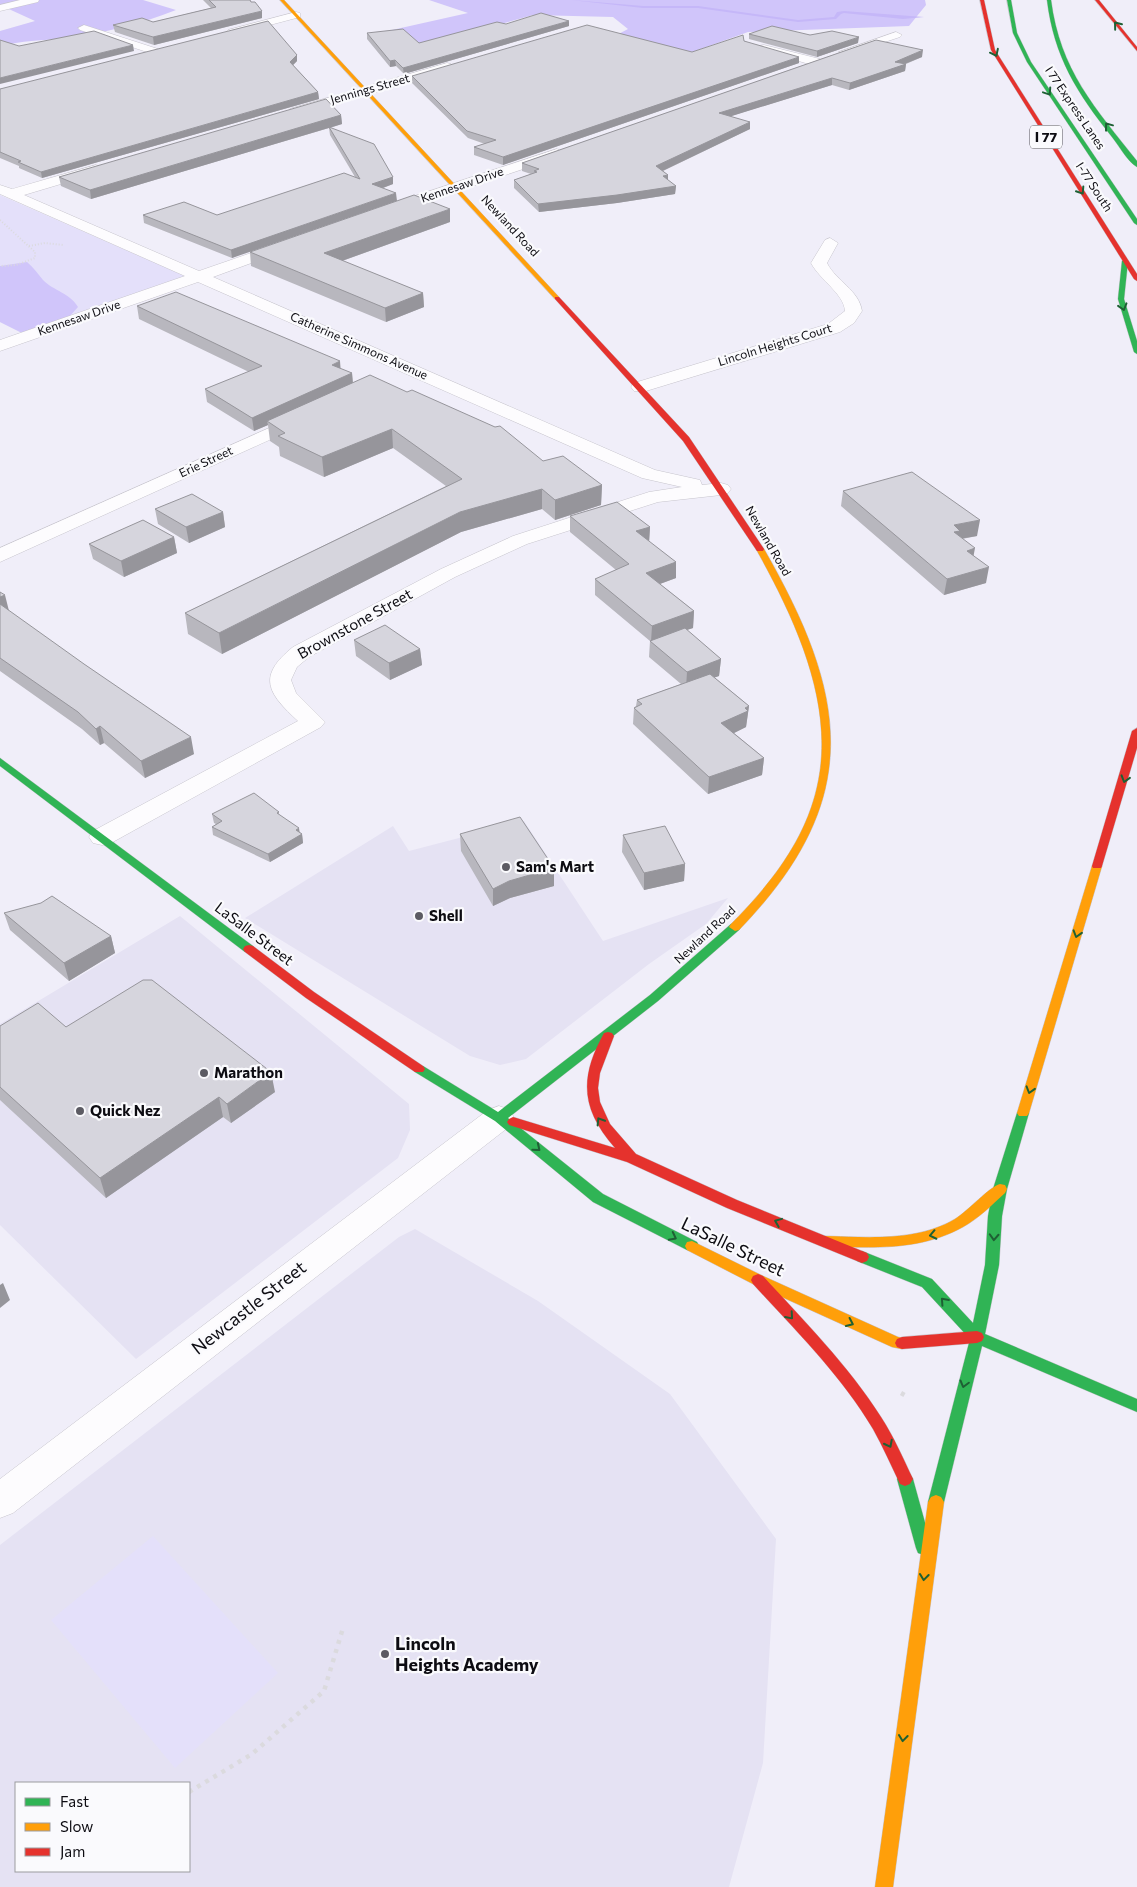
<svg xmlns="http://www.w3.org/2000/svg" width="1137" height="1887" viewBox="0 0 1137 1887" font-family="Commissioner,sans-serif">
	<rect width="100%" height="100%" fill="#f0eef9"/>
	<path fill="#e5e2f3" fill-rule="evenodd" d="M524 821 603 941 728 898 706 924 649 964 526 1059 500 1065 470 1056 245 918 393 826 409 851Z
		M180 916 409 1104 410 1130 398 1158 136 1359 0 1225V1024Z
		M415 1229 538 1301 670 1394 776 1539 763 1763 729 1887H0V1545L399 1237ZM16 1783H189V1871H16Z"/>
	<path fill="#e4e0fa" d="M0 195 185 276 22 333 0 322Z
		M153 1536 278 1673 175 1768 51 1620Z"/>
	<path fill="#d0c5fa" d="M0 0H143L176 10C141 24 101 34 64 38 43 41 21 40 0 47V31L35 21 0 5Z
		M429 0H925L926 5 909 26 748 32 645 69 611 38 628 29 613 17 533 15 415 48 383 32 468 13Z
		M27 262C34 268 38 274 43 280 54 291 70 293 78 307L69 317 22 333 0 322V266Z"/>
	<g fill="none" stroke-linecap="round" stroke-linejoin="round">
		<path fill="#c5b7f8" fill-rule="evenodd" d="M571 0 643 6H698L798 20 834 17 837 12 844 11 924 17 903 19 844 13 841 14 836 19 798 22 698 8H643Z"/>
		<g stroke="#c7c5cd" stroke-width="1">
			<path id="street" d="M20 0H39L38 2 0 11V5Z
				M296 12 300 13V17L232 35 226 32 228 30Z
				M84 25 158 49 160 51 154 54 150 53 80 30 78 28Z
				M896 32 902 35 900 37 845 55 839 52Z
				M764 45 820 59 822 62 816 66 760 50V46Z
				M447 63 451 64V70L298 115 294 116 288 112 290 109Z
				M557 149 564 153 562 156 392 213 387 214 380 210 382 207Z
				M96 165 103 169 101 172 24 195 199 271 280 243H290L293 246 290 249 213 277 655 470 700 480 702 485 721 483 728 485 731 489 728 493 721 495 658 502 527 544 455 577 309 657 297 667 291 680 296 693 325 722 321 727 111 843 102 845 93 843 89 837 93 831 298 721C267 693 257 676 293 647L441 569 513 536 649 492 682 487 642 478 198 282 0 351V340L185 276 0 194V185L12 189Z
				M830 238 838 243 827 263C836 281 859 290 862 311L854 323 840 332 646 391H634L631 387 634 383 828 324 845 311C844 294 820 280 811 263L825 240Z
				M303 413 309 414 312 418 309 422 0 562V548Z
				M499 1106 510 1110 514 1118 510 1126 13 1513 0 1518V1479L488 1110Z"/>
		</g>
		<g stroke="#c7c5cd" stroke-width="1">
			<path id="fast" d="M1007 0H1011L1017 33 1031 62 1137 219V225L1134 223 1027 62 1013 33Z
				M1047 0H1051C1060 70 1095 108 1137 161V167C1127 161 1120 147 1112 137 1077 93 1054 57 1047 0Z
				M1125 259 1128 261 1124 299 1137 341V354L1134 352 1118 299 1122 261Z
				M0 758 253 946 255 949 253 952H245L0 766Z
				M735 923 741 927 739 930 658 1001 508 1118 603 1194 697 1242 699 1246 697 1250 692 1251 687 1250 593 1202 495 1121 415 1072 413 1069 415 1066H423L498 1112 650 995 731 924Z
				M1023 1108 1027 1110 1029 1113 1007 1189 1002 1216 999 1265 985 1334 1137 1399V1412L982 1346 944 1502 941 1507 936 1509 931 1507 928 1502 970 1339 922 1287 857 1261 855 1257 857 1253 862 1251 932 1279 973 1323 985 1265 988 1216 993 1189 1017 1113 1019 1110Z
				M905 1472 910 1474 913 1479 932 1548 930 1553 924 1555 918 1553 916 1548 897 1479 900 1474Z"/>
		</g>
		<g stroke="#c7c5cd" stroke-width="1">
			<path id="slow" d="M280 0H284L559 297V299H555Z
				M760 546 764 549C849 697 865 800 739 930L735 931 729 927 731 924C769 886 805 841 817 787 836 705 795 619 756 549Z
				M1097 863 1102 866 1029 1113 1027 1116H1019L1017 1113 1092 866Z
				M1000 1184 1005 1185 1007 1189 1005 1193C992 1205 979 1218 963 1227 920 1251 872 1248 824 1246L819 1245 817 1241 819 1237 824 1236C867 1237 916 1242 955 1219 968 1211 989 1187 1000 1184Z
				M692 1241 763 1276 898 1337 907 1339 909 1343 907 1347 902 1349 892 1347 753 1284 687 1250 685 1246 687 1242Z
				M936 1495 941 1497 944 1502 893 1887H875L928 1502 931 1497Z"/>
		</g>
		<g stroke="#c7c5cd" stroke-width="1">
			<path id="jam" d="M980 0H984L995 50 1137 274V281L1134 279 991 50Z
				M1095 0H1099L1137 47V51Z
				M555 297H559L689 437 764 549 763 551H757L683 441 555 299Z
				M1137 728V748L1102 866 1101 868H1093L1092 866 1132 731Z
				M249 945 253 946 314 992 423 1066 425 1069 423 1072H415L306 998 245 952 243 949 245 946Z
				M608 1032 612 1033 614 1036 600 1073 598 1088 600 1102 610 1124 636 1154 737 1200 867 1253 869 1257 867 1261 862 1263 857 1261 727 1208 627 1162 509 1125 507 1122 509 1119 513 1117 615 1148C581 1109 579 1078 604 1033Z
				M758 1274 763 1276C804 1321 848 1365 881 1417 894 1437 903 1458 913 1479L910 1484 905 1486 900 1484C891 1465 883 1447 873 1429 841 1375 795 1330 753 1284L751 1280 753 1276Z
				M977 1331 982 1333 984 1337 982 1341 977 1343 902 1349 897 1347 895 1343 897 1339 902 1337Z"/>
		</g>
		<path stroke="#dbdade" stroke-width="2" stroke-dasharray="1 2" stroke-linecap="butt" d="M0 220 35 252V258L16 265 0 266
			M29 246 45 243 63 245"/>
		<path stroke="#dbdade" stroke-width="4.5" stroke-dasharray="4 5.5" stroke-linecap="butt" d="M901 1393 908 1397
			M189 1792 252 1754 324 1691 343 1628"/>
		<use href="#street" fill="#fdfcfe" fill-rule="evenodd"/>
		<use href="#fast" fill="#30b455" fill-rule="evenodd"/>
		<use href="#slow" fill="#ff9f0a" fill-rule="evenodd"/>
		<use href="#jam" fill="#e5322d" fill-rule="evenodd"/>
	</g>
	<path fill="#b8b7be" d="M203 0H250L262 18 154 45 115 32 113 25 153 22 211 8Z
		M506 24 569 26 404 74 396 66 390 67 367 39V33L419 43Z
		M749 34 810 35 858 43 817 57 749 39Z
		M876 40 922 57 906 64 905 71 849 90 832 85 731 116 750 129 663 171 668 175V180L676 186 675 194 617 203 539 212 514 188V180L531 174 522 171V163Z
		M744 41 799 63 503 165 474 155V147L485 144 468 138 412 83V76L692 52Z
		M297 55V61L293 65 318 92 319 99 42 178 19 168V166L0 158V89Z
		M341 115 342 124 330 128 393 177V184L383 188 232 258 144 223 143 215H217L355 177 330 135 329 128 91 199 61 186 59 177Z
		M450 222 342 261 423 293 424 307 386 322 251 266 250 252Z
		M137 306 341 369 352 373 353 383 602 485 601 505 555 520 542 509 461 532 222 654 188 634 185 613 446 486 393 448 324 477 280 456 279 447 270 441 268 425 254 431 207 402 205 389 249 372 139 319Z
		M843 491 977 536 962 539 974 556 986 583 944 595 841 506Z
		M155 509 223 512 225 527 189 543 158 524Z
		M570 516 650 527 649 542 676 562V578L660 584 694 611 693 628 686 630 721 659 719 676 714 677 749 706 746 727 734 733 764 758 762 775 708 794 633 724 634 708 636 706 637 700 681 684 649 657 650 641 595 595V579L616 570 570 532Z
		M174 537 177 553 124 577 93 559 89 544Z
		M0 592 9 611 194 754 145 778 104 743 100 745 82 729 0 671Z
		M354 640 420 649 422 665 390 680 356 656Z
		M279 812V815L302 834 303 843 270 862 213 835 212 827 216 824 214 823 212 814Z
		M460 834 554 868V886L510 898 493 906 461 851Z
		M623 835 685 864 684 881 644 890 622 852Z
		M4 913 111 936 115 953 69 981 10 930Z
		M0 1026 66 1027 275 1092 231 1123 223 1117 106 1198 0 1100Z"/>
	<path fill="#96959b" d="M262 11V18L154 45 153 37Z
		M569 21V26L404 74 403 68Z
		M859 37 858 43 817 57V51Z
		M133 45 134 51 0 84V78Z
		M923 50 922 57 902 65 906 64 905 71 849 90 850 83 895 62Z
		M297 55V61L290 68V62Z
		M799 57V63L503 165V157Z
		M395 60 396 66 390 67V61Z
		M832 78V85L719 120V113Z
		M318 92 319 99 42 178 41 172Z
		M341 115 342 124 91 199 90 190Z
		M750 122V129L656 174V166Z
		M668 175V183L663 176Z
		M393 177V184L372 192V184Z
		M676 186 675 194 617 203 539 212 538 204Z
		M396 193 397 201 232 258 231 250Z
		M450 209V222L325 267 324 253Z
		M423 293 424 307 386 322 385 308Z
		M340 361 341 374 332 365Z
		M352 373 353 386 267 421 268 425 254 431 252 418Z
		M392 429 393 448 324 477 322 457Z
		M602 485 601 505 555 520V500Z
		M542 489V509L461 532 222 654 219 633 460 512Z
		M223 512 225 527 189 543 186 527Z
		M980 520 977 536 959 539 951 548 954 525Z
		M650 527 649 543 636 531Z
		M174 537 177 553 124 577 121 561Z
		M975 548 972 564 967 551Z
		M676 562V578L646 589V573Z
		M989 567 986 583 944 595 947 579Z
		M5 595 9 611 0 615V597Z
		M694 611 693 628 651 642 652 626Z
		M420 649 422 665 390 680 389 663Z
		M721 659 719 676 686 688 687 672Z
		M749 706 746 727 720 740 721 723Z
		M100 726 104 743 100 745 96 729Z
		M191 737 194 754 145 778 141 761Z
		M764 758 762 775 708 794 709 777Z
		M299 828 300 835 302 834 303 843 270 862 268 854 296 830Z
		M685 864 684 881 644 890V873Z
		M554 868V886L510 898 493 906V889L509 881Z
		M111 936 115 953 69 981 64 963Z
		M271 1072 275 1092 231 1123 227 1104Z
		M219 1097 223 1117 106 1198 100 1178Z
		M3 1283 10 1300 0 1308V1285Z"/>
	<path fill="#d6d5dd" stroke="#96959b" d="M209 0H250L251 2H255L262 11 153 37 113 25 142 18 153 22 216 7Z
		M541 13 569 21 403 68 395 60 390 61 367 33 403 29 419 43 497 22 506 24Z
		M268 21 297 55 290 62 318 92 41 172 18 162 21 161 0 152V89Z
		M587 25 692 52 743 35 744 41 799 57 503 157 474 147 496 140 467 131 412 76Z
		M772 26 810 35 832 31 859 37 817 51 749 34Z
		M94 31 133 45 0 78V40L19 46Z
		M876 40 923 50 895 62 906 64 850 83 832 78 719 113 750 122 656 166 668 175 663 176 676 186 617 195 538 204 514 180 537 172 534 171 539 169 522 163Z
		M326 99 341 115 90 190 59 177Z
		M329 127 374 144 393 177 372 184 396 193 231 250 143 215 184 202 217 215 344 173 360 179Z
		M414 195 450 209 324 253 423 293 385 308 250 252Z
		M176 292 340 361 332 365 352 373 252 418 205 389 262 366 137 306Z
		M370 375 407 392 412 390 495 427 500 426 543 461 563 456 602 485 555 500 542 489 460 512 219 633 185 613 462 479 392 429 322 457 278 436 285 433 267 421Z
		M912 472 980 520 954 525 960 531 954 532 975 548 967 551 989 567 947 579 843 491Z
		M192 494 223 512 186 527 155 509Z
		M617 502 650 527 636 531 676 562 646 573 694 611 652 626 595 579 629 564 570 516Z
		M143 520 174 537 121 561 89 544Z
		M0 592 5 595 0 597Z
		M0 604 84 664 191 737 141 761 100 726 96 729 78 712 0 658Z
		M385 625 420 649 389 663 354 640Z
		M685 628 721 659 687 672 650 641Z
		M710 674 749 706 745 708 748 711 721 723 764 758 709 777 634 708 642 704 637 700Z
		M254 793 279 812 277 813 299 828 296 830 302 834 268 854 212 827 222 821 212 814Z
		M520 817 554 868 509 881 493 889 460 834Z
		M665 826 685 864 644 873 623 835Z
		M52 896 111 936 64 963 4 913 41 903Z
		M143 980H152L271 1072 227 1104 219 1097 100 1178 0 1087V1026L38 1003 66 1027Z"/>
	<defs><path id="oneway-chevron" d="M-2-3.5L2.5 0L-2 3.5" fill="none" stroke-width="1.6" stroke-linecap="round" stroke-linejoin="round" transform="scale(1.25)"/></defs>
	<g stroke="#1e6034">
		<use href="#oneway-chevron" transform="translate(1117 25) rotate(-129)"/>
		<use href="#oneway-chevron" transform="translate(995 53) rotate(64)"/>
		<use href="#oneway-chevron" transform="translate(1048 92) rotate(56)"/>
		<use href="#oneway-chevron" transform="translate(1108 126) rotate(-127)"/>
		<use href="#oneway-chevron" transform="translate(1081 191) rotate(57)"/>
		<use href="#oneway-chevron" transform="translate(1123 307) rotate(73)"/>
		<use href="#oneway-chevron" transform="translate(1125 779) rotate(107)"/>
		<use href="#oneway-chevron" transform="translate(1077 934) rotate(107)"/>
		<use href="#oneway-chevron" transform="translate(1030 1090) rotate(107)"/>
		<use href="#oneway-chevron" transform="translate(600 1121) rotate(-122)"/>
		<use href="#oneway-chevron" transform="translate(537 1148) rotate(39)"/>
		<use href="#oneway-chevron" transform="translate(778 1222) rotate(-158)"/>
		<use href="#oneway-chevron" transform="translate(933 1235) rotate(168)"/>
		<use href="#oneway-chevron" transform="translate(673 1237) rotate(27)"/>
		<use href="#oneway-chevron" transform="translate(994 1237) rotate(93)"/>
		<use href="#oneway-chevron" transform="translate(944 1301) rotate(-132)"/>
		<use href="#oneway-chevron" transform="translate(790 1316) rotate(49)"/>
		<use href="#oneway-chevron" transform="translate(850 1323) rotate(25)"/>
		<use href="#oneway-chevron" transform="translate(964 1384) rotate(105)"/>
		<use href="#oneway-chevron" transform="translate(889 1444) rotate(63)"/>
		<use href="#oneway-chevron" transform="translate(924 1577) rotate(97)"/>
		<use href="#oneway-chevron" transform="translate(903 1738) rotate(97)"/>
	</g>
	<g fill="#5c5b63" stroke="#fafafd" stroke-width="2">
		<circle cx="506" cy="867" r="5"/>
		<circle cx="419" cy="916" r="5"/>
		<circle cx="204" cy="1073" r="5"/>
		<circle cx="80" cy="1111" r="5"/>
		<circle cx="385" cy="1654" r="5"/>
	</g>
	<g text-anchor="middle" stroke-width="4.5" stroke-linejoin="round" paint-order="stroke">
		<g font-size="12" fill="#0d0c12" stroke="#fafafd">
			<text transform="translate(370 89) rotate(-16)" y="4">Jennings Street</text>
			<text transform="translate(1075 108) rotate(56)" y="4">I 77 Express Lanes</text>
			<text transform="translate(462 185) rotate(-19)" y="4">Kennesaw Drive</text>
			<text transform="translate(1094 187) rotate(57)" y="4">I-77 South</text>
			<text transform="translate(510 226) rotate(47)" y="4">Newland Road</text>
			<text transform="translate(79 318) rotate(-19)" y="4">Kennesaw Drive</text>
			<text transform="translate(775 345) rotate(-17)" y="4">Lincoln Heights Court</text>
			<text transform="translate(359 346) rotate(24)" y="4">Catherine Simmons Avenue</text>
			<text transform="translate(206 462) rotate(-25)" y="4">Erie Street</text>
			<text transform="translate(768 541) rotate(60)" y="4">Newland Road</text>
			<text transform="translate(705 935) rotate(-43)" y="4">Newland Road</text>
		</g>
		<rect fill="#fafafd" stroke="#545358" stroke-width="1" x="1030" y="125.5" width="32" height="23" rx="4"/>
		<g font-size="14" font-weight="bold" fill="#0d0c12">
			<text x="1046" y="142">I 77</text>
		</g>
		<g font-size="15" fill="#0d0c12" stroke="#fafafd">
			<text transform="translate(355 624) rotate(-29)" y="5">Brownstone Street</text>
			<text transform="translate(254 934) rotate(37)" y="5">LaSalle Street</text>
		</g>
		<g font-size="15" font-weight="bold" fill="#0d0c12" stroke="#fafafd" text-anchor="start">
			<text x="516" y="872">Sam's Mart</text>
			<text x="429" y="921">Shell</text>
			<text x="214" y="1078">Marathon</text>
			<text x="90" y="1116">Quick Nez</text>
		</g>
		<g font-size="18" fill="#0d0c12" stroke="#fafafd">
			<text transform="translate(733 1247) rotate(26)" y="6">LaSalle Street</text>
			<text transform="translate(249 1308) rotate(-38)" y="6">Newcastle Street</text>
		</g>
		<g font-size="18" font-weight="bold" fill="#0d0c12" stroke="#fafafd" text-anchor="start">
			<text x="395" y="1650">Lincoln<tspan x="395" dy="21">Heights Academy</tspan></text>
		</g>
	</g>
	<rect x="15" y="1782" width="175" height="90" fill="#fafafd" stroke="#9b9b9f"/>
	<rect x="25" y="1798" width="25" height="8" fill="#30b455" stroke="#9b9b9f"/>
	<text x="60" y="1807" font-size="15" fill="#0d0c12">Fast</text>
	<rect x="25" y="1823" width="25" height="8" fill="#ff9f0a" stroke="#9b9b9f"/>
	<text x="60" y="1832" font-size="15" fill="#0d0c12">Slow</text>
	<rect x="25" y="1848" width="25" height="8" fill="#e5322d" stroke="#9b9b9f"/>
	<text x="60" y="1857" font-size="15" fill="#0d0c12">Jam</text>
</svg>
